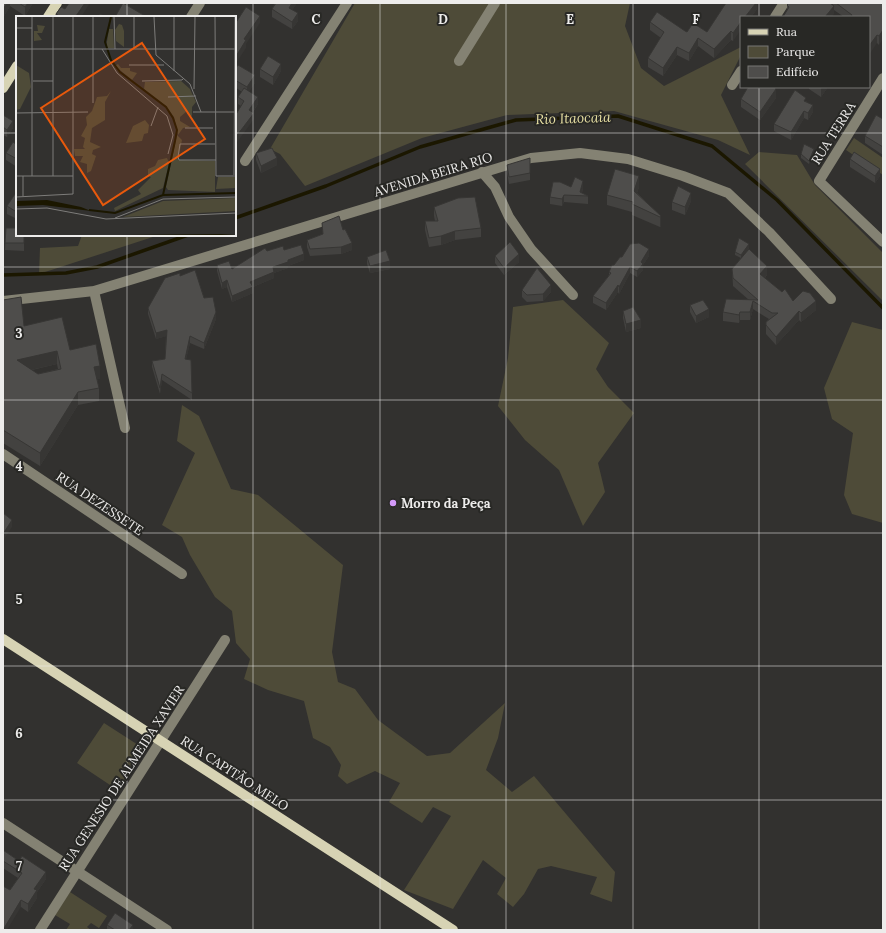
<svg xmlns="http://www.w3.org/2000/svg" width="886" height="933" viewBox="0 0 886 933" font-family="Lora,serif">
	<rect width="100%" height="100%" fill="#32312f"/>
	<path fill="#4e4b38" d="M355 3H630L625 26 641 68 664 86 741 47V55L721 95 750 155 718 140 614 111 507 115 422 138 305 186 280 154 270 149Z
		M854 138 883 158V175L846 150Z
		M759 152 797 155 815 185 883 253V301L745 164Z
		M82 235H159L39 274 40 248 78 246Z
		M563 300 609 343 596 369 608 387 634 413 598 463 605 492 583 526 559 470 525 440 498 406 508 358 513 307Z
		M852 322 883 330V523L852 514 844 495 853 433 832 419 824 388Z
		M182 405 199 416 231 489 258 495 343 565 332 652 338 682 355 689 378 720 427 756 450 753 505 703 498 738 486 770 512 792 534 776 615 872 612 902 590 894 597 877 551 866 538 869 524 894 513 907 497 894 506 878 483 860 453 909 404 890 451 816 433 807 422 823 389 802 400 783 375 771 347 784 338 776 341 765 330 747 313 738 304 701 268 690 244 679 250 659 236 643 232 611 215 597 190 555 182 537 162 525 195 453 177 441Z
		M104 723 146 750 119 791 77 763Z
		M70 892 107 916 99 928 91 923 87 927 91 930H66L70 924 55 915Z"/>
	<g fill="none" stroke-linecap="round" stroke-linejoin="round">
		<path stroke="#1b1700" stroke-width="3.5" d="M235 218 326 186 420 147 516 120 618 116 712 146 777 200 883 308
			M3 275 66 273 97 267 188 235"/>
		<path stroke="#848273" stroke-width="10" d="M191 17 200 3
			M775 17 784 3
			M459 61 495 3
			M883 78 819 181 883 242
			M732 85 741 71
			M245 161 347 3
			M482 172 495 187 509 217 531 249 573 295
			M94 291 125 428
			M3 301 94 291 531 158 580 153 628 159 683 176 728 193 769 232 831 299
			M3 454 182 574
			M3 823 167 930
			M40 930 225 640"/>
		<path stroke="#d7d3b4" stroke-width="10" d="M48 17 57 3
			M3 88 17 66
			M3 639 453 930"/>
	</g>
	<path fill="#434240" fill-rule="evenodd" d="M3 3H33L25 16 10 6 3 18Z
		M275 3H297L292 10 298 21 292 29 272 17V9Z
		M757 3V9L751 17H741L733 41 731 40 714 58 698 46 689 61 677 55 663 76 648 67V58L661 38 650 30V22L687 32H707Z
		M833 3H883L879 45 877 43 869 17H844L834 10V14L787 10V5H833Z
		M235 69 255 83 249 91 258 104 253 112 254 119 241 106 238 104V97L242 92 235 87Z
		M260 69 281 71 273 85 260 77Z
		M809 87H828L821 97 809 89Z
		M776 89V98L760 120 741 107V99Z
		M806 101 813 112 808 120 804 118 791 140 774 131V124Z
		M3 115 13 128 7 137 3 135Z
		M883 119V155L865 143V136Z
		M17 145V167L6 160V153Z
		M256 153 277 165 261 173 256 160Z
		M814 153 809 164 801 158V154Z
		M850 159 880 176 875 183 850 167Z
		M507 165 530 173V180L509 184 507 172Z
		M571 187 583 188 582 193 588 196V204L564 202 562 206 550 204V197Z
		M639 187 637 193 661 216V226L660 227 632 215V212L607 205V195Z
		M17 191V215L15 218 7 214V206Z
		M691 201 685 215 672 210V202Z
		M434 207 481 228V237L455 240 441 245 429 247 425 230V221H435L434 216Z
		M322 223 343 230 352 250 341 254 310 256 307 247V240L323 234Z
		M6 228 24 235V251L5 250Z
		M749 248 743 257 767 275 765 278 793 301 816 310 801 322 799 320 776 345 766 334V322L769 319 753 309 750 320H740L739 323 723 321V312L749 300 733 286 732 269 741 258 735 255V252Z
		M284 250 304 260 288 266V268L274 273V278L253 287V293L232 302 227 287 222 289 217 271V265L232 269 267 251Z
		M495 256 519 262 504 275 495 263Z
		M649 256 643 265V270L637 277 630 273 629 275 619 294 618 292 606 310 593 303V296L609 275V272L622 257Z
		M367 257 390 269 370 273 367 264Z
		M180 276 204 298 216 319 204 349 190 343 186 359 192 393V400L162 380 160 394 152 367V361L165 359 166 336 156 339 148 314V308Z
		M522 290 551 292 543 301 527 302 522 297Z
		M3 300 24 326 70 350 100 379H97L99 388V401L78 405 40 466 3 443ZM57 364 58 369 38 374 32 370Z
		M690 305 709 317 696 323 690 312Z
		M623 311 641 328 626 332 623 318Z
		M3 850 46 879 37 892V898L28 912 21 907 10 890 18 878 3 868Z
		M107 925 133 930H107Z"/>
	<path fill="#373634" d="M7 3H10V6L3 18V9Z
		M28 3H33L25 16V7Z
		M85 3H90L81 17H76Z
		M292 3H297L289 15V8Z
		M756 3H757V9L751 17H745Z
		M834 6V14L832 17H825Z
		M298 13V21L292 29V22Z
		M260 16V23L246 44V48L235 65V58L244 39Z
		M741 22V30L733 41V33Z
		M883 24V39L879 45V36Z
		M731 31V40L714 58V49Z
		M877 35V43L869 55V46Z
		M698 38V46L689 61V53Z
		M677 47V55L663 76V68Z
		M281 64V71L273 85V77Z
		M255 75V83L247 95V87Z
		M822 87H828L821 97V89Z
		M776 89V98L760 120V112Z
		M258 97V104L249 117V110Z
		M813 105V112L808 120V113Z
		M804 111V118L791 140V132Z
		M254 113V119L235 145V138Z
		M13 121V128L7 137V130Z
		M814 149V153L809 164V161Z
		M277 158V165L261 173V166Z
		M880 169V176L875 183V176Z
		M639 176V187L634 202V191Z
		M583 181V188L581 196 580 192Z
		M691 193V201L685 215V207Z
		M564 195V202L562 206V199Z
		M17 207V215L15 218V211Z
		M661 216V226L660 227V217Z
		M455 231V240L441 245V236Z
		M352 243V250L341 254V247Z
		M749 244V248L741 259V255Z
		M649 249V256L643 265V270L637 277V271L641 262Z
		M304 254V260L288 266V268L274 273V278L253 287V293L232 302V296L250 282 273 267 288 260Z
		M519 254V262L504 275V268Z
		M390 261V269L370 273V266Z
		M767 266V275L760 283V274Z
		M630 267V273L629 275 619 294V287L629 269Z
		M227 280V287L222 289V283Z
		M551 285V292L543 301V294Z
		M618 285V292L606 310V303Z
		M753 301V309L750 320V312Z
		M816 301V310L801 322V313Z
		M709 309V317L696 323V316Z
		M799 311V320L776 345V337Z
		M216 312V319L204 349V343Z
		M740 312V320L739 323V315Z
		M641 320V328L626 332V324Z
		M167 330V336L156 339V333Z
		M190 336V343L185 365V359Z
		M57 351V364L17 373V360Z
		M100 366V379L94 380V367Z
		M162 374V380L160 394V388Z
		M78 392V405L40 466V453Z
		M12 520V527L3 541V534Z
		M46 872V879L37 892V898L28 912V904L34 889Z
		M21 900V907L7 930H3Z
		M133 925V930H129Z"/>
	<path fill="#4e4d4b" stroke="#373634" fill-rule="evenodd" d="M3 3H7L3 9Z
		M19 3H28L25 7Z
		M69 3H85L76 16 78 17H61L56 14 61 7 65 9Z
		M123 3 147 17H115Z
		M276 3H292L289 8 298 13 292 22 272 9Z
		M726 3H756L745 17H741V22L733 33 731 31 714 49 698 38 689 53 677 47 663 68 648 58 664 32 650 22 657 12 685 31 687 32 693 23 707 32Z
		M789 3H830L834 6 825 17H783L789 7 787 5Z
		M836 3H883V24L882 25H883V30L879 36 877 35 869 46V17H851L852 15Z
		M246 7 260 16 244 39 246 40 235 58V24Z
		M100 14 106 17H98Z
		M268 56 281 64 273 77 260 69Z
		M238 65 255 75 247 87 235 80V69Z
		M748 87H774L776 89 760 112 741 99Z
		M244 88 258 97 249 110 254 113 235 138V116L244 101 238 97Z
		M795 90 806 98 804 101 813 105 808 113 804 111 791 132 774 124Z
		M3 115 13 121 7 130 3 127Z
		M876 115 883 119V147L865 136Z
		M13 142 17 145V159L6 153Z
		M804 144 814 149 809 161 801 154Z
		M272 148 277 158 261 166 256 153Z
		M854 152 880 169 875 176 850 159Z
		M530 158V173L509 177 507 165Z
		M615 169 639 176 634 191 661 216 660 217 632 204 633 202 607 195Z
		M575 177 583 181 580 192 588 196 564 195 562 199 550 197 553 182H560L571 187Z
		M678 186 691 193 685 207 672 202Z
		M17 191V207L15 211 7 206Z
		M475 197 481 228 455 231 441 236 429 238 425 221H438L434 207 458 198Z
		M339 216 343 230 345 229 352 243 341 247 310 249 307 240 323 234 322 223Z
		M6 228H17V235H24V243H5Z
		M739 238 749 244 741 255 735 252Z
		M510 242 519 254 504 268 495 256Z
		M639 243 649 249 641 262 643 264 637 271 630 267 629 269 619 287 618 285 606 303 593 296 611 273 609 272 612 265H614L620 257H622L630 244Z
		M301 245 304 254 288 260V262L273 267 274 272 250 282 253 287 232 296 227 280 222 283 217 265 229 261 232 269 265 248 267 251 283 246 284 250Z
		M749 249 767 266 760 274 782 292 785 289 793 301 803 291 810 293 816 301 801 313 799 311 776 337 766 325V322L778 313H772L753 301 750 312H740L739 315 723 312 726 299 758 300 733 278 732 269Z
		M386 250 390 261 370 266 367 257Z
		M537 268 551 285 543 294 527 295 522 290Z
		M195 270 204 298 213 297 216 312 204 343 190 336 185 359 191 360 192 393 162 374 160 388 152 361 165 359 167 330 156 333 148 308 165 278 180 273V276Z
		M21 297 24 326 62 317 70 350 96 344 100 366 94 367 99 388 78 392 40 453 3 430V300ZM57 351 61 369 38 374 17 360Z
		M703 300 709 309 696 316 690 305Z
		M633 307 641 320 626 324 623 311Z
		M3 513 12 520 3 534Z
		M3 850 19 861 22 856 46 872 34 889 37 890 28 904 21 900 3 930V886L10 890 22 873 3 861Z
		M115 913 133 925 129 930H115L107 925Z"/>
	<path fill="none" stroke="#edeceb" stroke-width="1" stroke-opacity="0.55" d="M127 3V17M253 3V930M380 3V930M506 3V930M633 3V930M759 3V17M759 87V930M3 133H17M235 133H883M127 235V930M3 267H883M3 400H883M3 533H883M3 666H883M3 800H883"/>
	<circle fill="#d59bfa" stroke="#282825" stroke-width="1.5" cx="393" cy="503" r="4"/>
	<g text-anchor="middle" stroke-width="4" stroke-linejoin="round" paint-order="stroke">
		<g font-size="13" fill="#edeceb" stroke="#282825">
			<text transform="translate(833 133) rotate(-58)" y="5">RUA TERRA</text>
			<text transform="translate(433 174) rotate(-17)" y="5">AVENIDA BEIRA RIO</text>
			<text transform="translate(100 503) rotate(34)" y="5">RUA DEZESSETE</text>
			<text transform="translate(235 773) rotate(33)" y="5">RUA CAPITÃO MELO</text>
			<text transform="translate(121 778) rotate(-57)" y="5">RUA GENESIO DE ALMEIDA XAVIER</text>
		</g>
		<g font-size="13" font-weight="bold" fill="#edeceb" stroke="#282825" text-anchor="start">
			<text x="401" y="508">Morro da Peça</text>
		</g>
		<g font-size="14" font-style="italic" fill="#e7dfa3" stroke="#282825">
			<text transform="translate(573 118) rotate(-2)" y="5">Rio Itaocaia</text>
		</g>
	</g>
	<g transform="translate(16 16)">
		<rect width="220" height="220" fill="#32312f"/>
		<path d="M103 8 106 9 108 15V31L100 25 99 14ZM21 9 29 10 26 17H21L26 24 18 25V15H22ZM93 13H97L98 32H90ZM102 48 105 52H114V55L121 57 116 64 99 50ZM0 49 13 57 15 71 4 93 0 94ZM165 65 174 73 180 86 176 91V100L171 98V95L164 101V105L174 111 167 112 162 119 158 101 150 90 128 73 129 66ZM95 75 89 86V104L76 112 74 126 85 131 77 134 76 138 80 140 75 155 71 157V148L64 146 67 140H59L58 133H69L67 131 69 122 65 120 71 109 70 101 76 95 81 81 91 80ZM129 104 133 109 132 117 128 118 126 125 110 127 117 110ZM161 119 166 124 162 144 199 145V176L152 174 150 171ZM151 142 153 147 147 172 99 195 98 192 125 178 122 174 135 161 132 160V153L139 150 142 144ZM202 161H220V172L200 173ZM220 182V195L107 201 147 185Z" fill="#4e4b38"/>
		<path d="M31 184 65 191 75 195 27 189 0 190V185ZM205 218 220 219H105Z" fill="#1b1700"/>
		<path fill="none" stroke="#1b1700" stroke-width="2" d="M95 1 89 26 95 44 104 56 150 91 157 102 161 114 159 125 147 179M73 194 99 197 147 179 220 177"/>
		<path fill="none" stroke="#7d7c7a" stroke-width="1" d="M16 1V160M37 1V160M98 1 99 33M118 1V33M138 1 140 39 174 68 185 96M199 1 200 160H220M0 12H16M0 33H57M57 33H220M86 33 101 57 151 100 157 119 152 138M113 49H148M158 55V1M17 65H37M126 65 166 64 168 62M178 73 179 1M152 81 180 80M77 87V1M177 96H220M0 97 72 96M135 110 142 91M169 112H197M199 128H164L162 141 163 144H200M218 159 219 1M0 160H57M7 180V160M0 181 57 178V1M0 193 31 192 90 203 220 197M99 202 147 183 220 181"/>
		<path fill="#e8590c" fill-opacity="0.15" stroke="#e8590c" stroke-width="2" d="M126 27 189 123 87 189 25 92Z"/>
		<rect width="220" height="220" fill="none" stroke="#edeceb" stroke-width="2"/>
	</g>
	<g font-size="13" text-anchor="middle" font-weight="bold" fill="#edeceb" stroke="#282825" stroke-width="4" stroke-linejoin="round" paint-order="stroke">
		<text x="316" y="24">C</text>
		<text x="443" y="24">D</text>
		<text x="570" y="24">E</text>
		<text x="696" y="24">F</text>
		<text x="19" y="338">3</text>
		<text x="19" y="471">4</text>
		<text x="19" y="604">5</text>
		<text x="19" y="738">6</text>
		<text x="19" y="871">7</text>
	</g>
	<rect width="886" height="933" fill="none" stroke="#edeceb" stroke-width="8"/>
	<rect x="740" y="16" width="130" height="72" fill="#282825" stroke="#777674"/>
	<rect x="748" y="29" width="20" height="6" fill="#d7d3b4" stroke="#777674"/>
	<text x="776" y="36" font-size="12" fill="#edeceb">Rua</text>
	<rect x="748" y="46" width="20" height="12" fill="#4e4b38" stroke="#777674"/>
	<text x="776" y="56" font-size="12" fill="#edeceb">Parque</text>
	<rect x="748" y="66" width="20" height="12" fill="#4e4d4b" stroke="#777674"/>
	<text x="776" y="76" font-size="12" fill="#edeceb">Edifício</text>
</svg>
